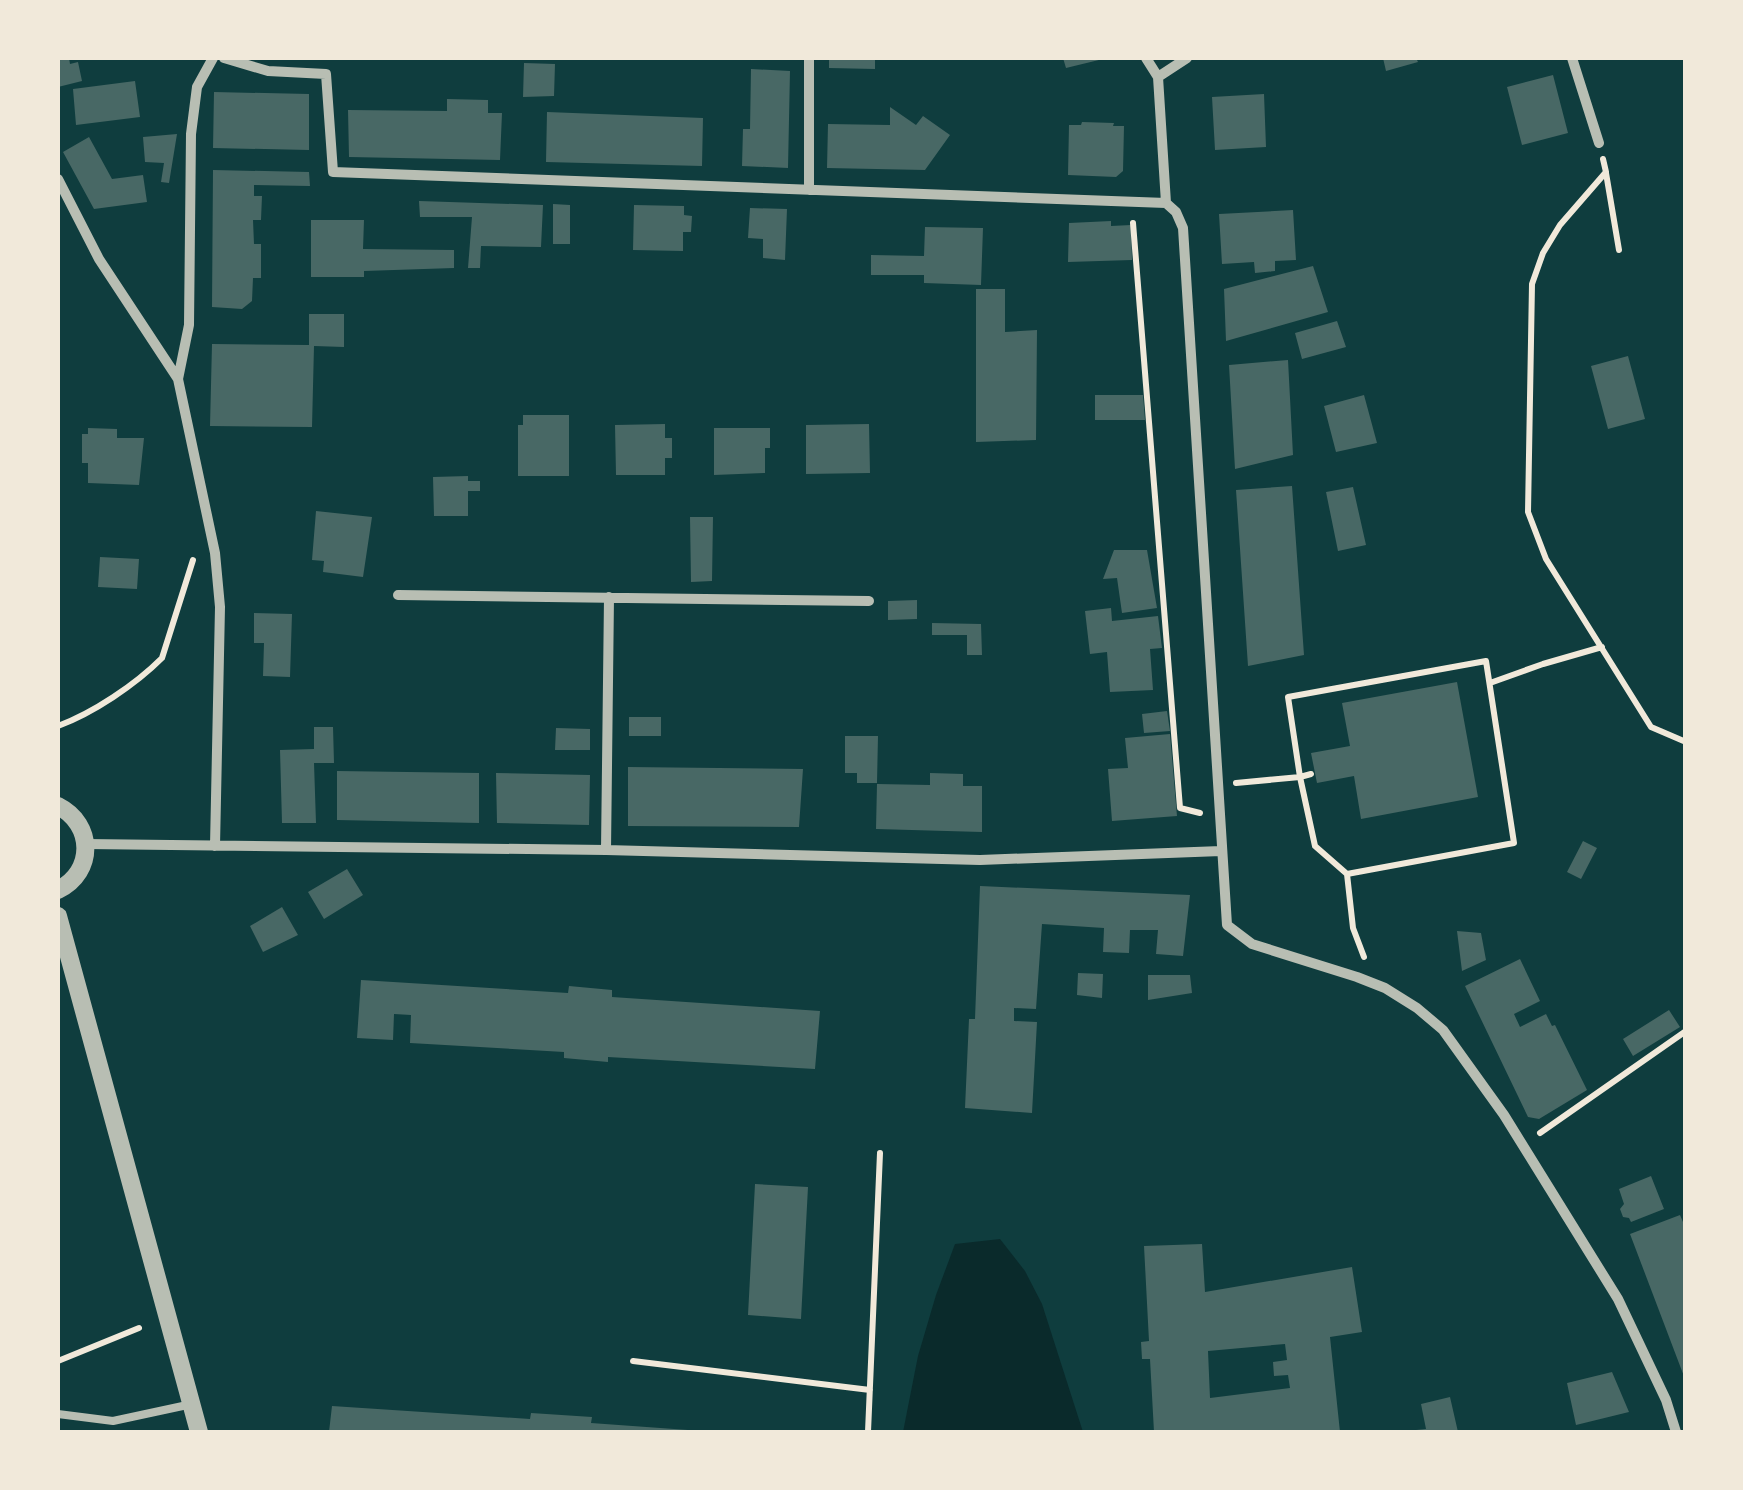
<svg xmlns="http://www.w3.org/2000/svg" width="1743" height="1490" viewBox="0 0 1743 1490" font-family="'Work Sans',sans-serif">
	<rect width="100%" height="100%" fill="#0f3d3e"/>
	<path fill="#0a2a2b" d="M1000 1239 1025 1271 1042 1304 1083 1432H903L918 1356 936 1295 955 1244Z"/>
	<path fill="#486865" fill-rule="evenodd" d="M58 58H69L70 64 78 62 82 81 58 87Z
		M829 58H875V69L829 68Z
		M1063 58H1103V59L1066 68Z
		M1383 58H1416L1418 62 1386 71Z
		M524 63 555 64 554 96 523 97Z
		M751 69 790 71 788 168 742 166 743 129H750Z
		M1553 75 1568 133 1522 145 1507 87Z
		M135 81 140 117 76 125 73 89Z
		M214 92 309 94V150L213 148Z
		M1264 94 1266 147 1215 150 1212 97Z
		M447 99 488 100V113H502L500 160 349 157 348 110 447 111Z
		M890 107 916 125 923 116 950 135 925 170 827 168 828 124 890 125Z
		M547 112 703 118 702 166 546 162Z
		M1082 122 1114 123 1113 126H1124L1123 171 1116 177 1068 175 1069 125H1081Z
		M177 134 169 183 161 182 164 163 145 162 143 137Z
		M89 137 112 179 143 175 147 202 94 209 63 152Z
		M213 170 309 172 310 186 254 185V196H262L261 220H253L254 244H261V278H253L252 301 242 309 212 307Z
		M419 201 543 205 541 247 481 246 480 268H468L472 217H420Z
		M553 204 570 205V244H553Z
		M634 205 684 206V215L692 216 691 232H683V251L633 250Z
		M750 208 787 209 785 260 763 258V239L748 238Z
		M1293 210 1296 260 1275 261V271L1255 273 1254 262 1222 264 1219 214Z
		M311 220H364L363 249 454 250V268L364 271V277H311Z
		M1111 221V226L1131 225 1132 260 1068 262 1069 223Z
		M925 227 983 228 981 285 924 283V275H871V255L924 256Z
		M1313 266 1328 312 1226 341 1224 289Z
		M976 289H1005V332L1037 330 1036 440 976 442Z
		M309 314H344V347L314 346 312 427 210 426 212 344 309 345Z
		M1337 321 1346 347 1302 359 1295 333Z
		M1628 356 1645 419 1608 429 1591 366Z
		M1288 360 1293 455 1235 469 1229 365Z
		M1095 395H1143L1145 420H1095Z
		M1364 395 1377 443 1336 452 1324 406Z
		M523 415H569V476H518V425H523Z
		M665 424V438H672V458H665V475H616L615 425Z
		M869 424 870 473 806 474V425Z
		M88 428 117 429V438H144L139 485 88 483V463H82V434H88Z
		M714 428H770V448H765V473L714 475Z
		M468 476V481H480V491H468V516H434L433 477Z
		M1292 486 1304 655 1248 666 1236 490Z
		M1353 487 1366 545 1338 551 1326 492Z
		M316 511 372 517 363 577 323 572 324 561 312 560Z
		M690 517H713L712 581 691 582Z
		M1114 550H1147L1157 608 1122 613 1117 578 1103 579Z
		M100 557 139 559 137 589 98 587Z
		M917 600V619L888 620V601Z
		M1111 608 1112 621 1158 616 1162 648 1150 649 1153 690 1110 692 1107 652 1090 654 1085 611Z
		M254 613 292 614 290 677 263 676 264 643H254Z
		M932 623 981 624 982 655H967V635H932Z
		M1457 682 1478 797 1361 819 1354 776 1317 783 1311 753 1350 746 1342 703Z
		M1167 711 1170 731 1144 733 1142 714Z
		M629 717H661V736H629Z
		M314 727H333L334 763H314L316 823H282L280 750 314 749Z
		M556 728 590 729V750H555Z
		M1170 734 1177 816 1112 821 1108 769 1128 768 1125 738Z
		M845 736H878L877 783H857V773H845Z
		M628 767 803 769 799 827 628 826Z
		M337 771 479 773V823L337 820Z
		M496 773 590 775 589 825 497 823Z
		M930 773 963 774V786H982V832L876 829 877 784 930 785Z
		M1583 841 1597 848 1581 879 1567 872Z
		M347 869 363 895 324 919 308 892Z
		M980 886 1190 895 1183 956 1156 954 1158 930H1130L1129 953 1103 952 1104 928 1042 924 1036 1009 1014 1008V1021L1037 1022 1032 1113 965 1108 969 1019H975Z
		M282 907 298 935 263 952 250 926Z
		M1457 931 1481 933 1486 960 1462 971Z
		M1520 959 1540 1001 1514 1014 1520 1027 1546 1014 1552 1026 1555 1025 1587 1090 1539 1119 1528 1117 1465 986Z
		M1078 973 1103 974 1102 998 1077 995Z
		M1148 975H1190L1192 993 1148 1000Z
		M361 980 568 993 569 986 612 990V997L820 1011 815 1069 608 1057V1062L564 1058V1052L410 1043 411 1015 394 1014 393 1040 357 1038Z
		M1669 1010 1680 1027 1633 1056 1623 1039Z
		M1651 1176 1664 1209 1631 1222 1629 1218 1623 1217 1620 1209 1624 1204 1619 1189Z
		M755 1184 808 1187 801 1319 748 1315Z
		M1680 1215 1686 1229 1685 1379 1630 1234Z
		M1202 1244 1205 1292 1352 1267 1362 1332 1330 1337 1340 1432H1154L1150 1359H1142L1141 1342 1149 1341 1144 1246ZM1285 1344 1287 1360 1273 1362 1274 1376 1288 1375 1290 1388 1210 1398 1208 1351Z
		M1612 1372 1629 1412 1576 1425 1567 1383Z
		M1450 1397 1458 1432H1416V1430L1426 1429 1421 1404Z
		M332 1406 530 1419 531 1413 592 1417 591 1423 688 1430V1432H329Z"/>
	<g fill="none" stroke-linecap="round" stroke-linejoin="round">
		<path stroke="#f1e9da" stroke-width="6" d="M1603 159 1606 172 1560 225 1543 253 1532 284 1528 512 1546 559 1651 727 1686 742
			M1606 173 1619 250
			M1133 223 1180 808 1200 813
			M1490 683 1543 664 1602 647
			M58 726C93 713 135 685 162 658L193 560
			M1311 774 1300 777 1288 697 1486 661 1514 843 1347 874
			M1236 783 1300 777 1315 846 1347 874 1353 928 1364 957
			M1540 1133 1686 1031
			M58 1361 139 1328
			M633 1361 870 1390
			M868 1432 880 1153"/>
		<path stroke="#b8beb3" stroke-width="8" d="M58 1414 113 1421 192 1404"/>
		<path stroke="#b8beb3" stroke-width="10" d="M213 58 197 87 191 134 189 325 178 379 215 553 220 607 215 846
			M224 58 268 71 326 74 333 172 1166 203
			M809 58V190
			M1146 58 1158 77 1166 203 1176 212 1183 228 1227 925 1252 944 1357 977 1385 988 1417 1008 1443 1030 1504 1115 1618 1299 1666 1400 1676 1432
			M1572 58 1599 143
			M1158 77 1187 58
			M58 179 99 259 178 379
			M398 595 869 601
			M86 844 606 850 980 860 1221 851
			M606 850 609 597"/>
		<path stroke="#b8beb3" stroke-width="18" d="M58 806C94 824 95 872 58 890
			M58 916 199 1432"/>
	</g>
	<rect width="1743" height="1490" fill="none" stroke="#f1e9da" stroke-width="120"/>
</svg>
